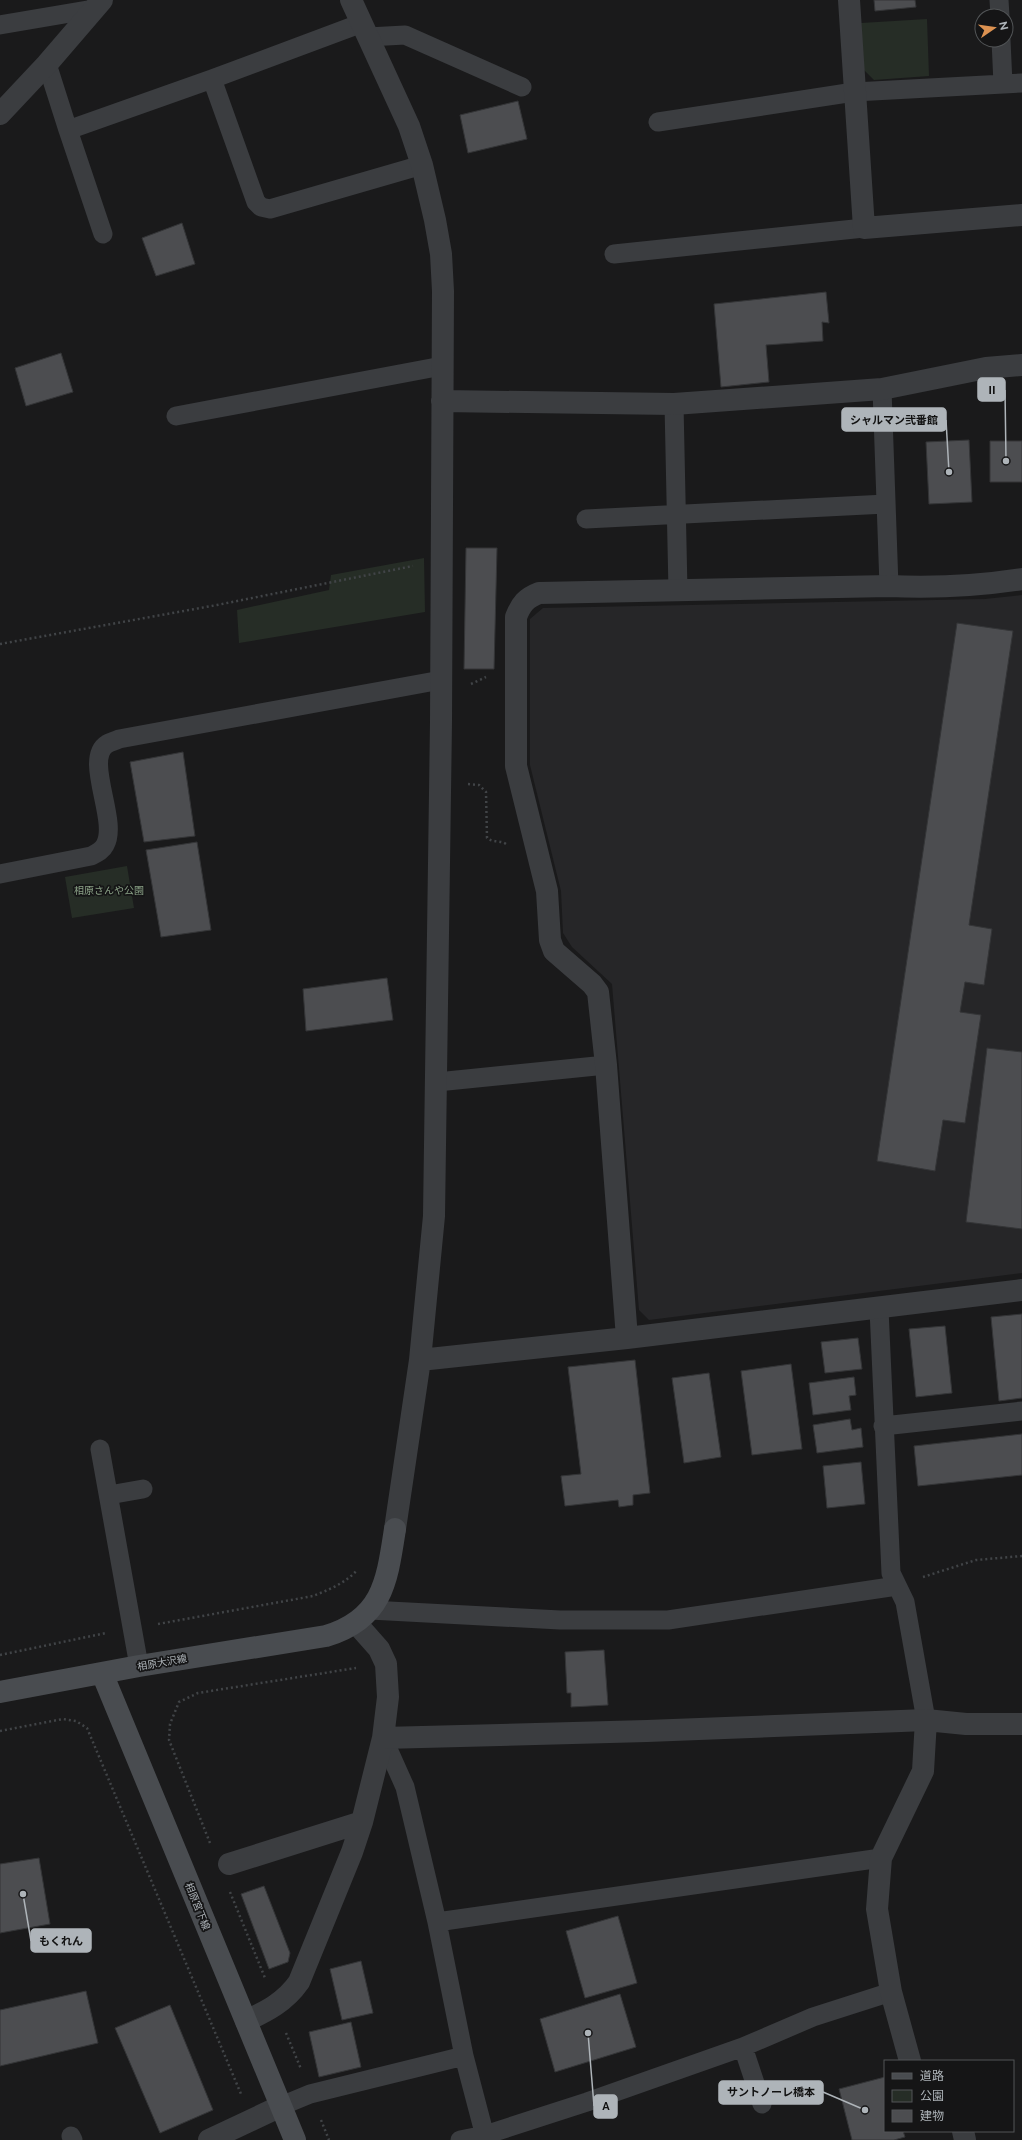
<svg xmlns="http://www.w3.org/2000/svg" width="1022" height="2140" viewBox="0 0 1022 2140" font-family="Raleway,'Noto Sans JP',sans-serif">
	<rect width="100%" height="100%" fill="#1a1a1b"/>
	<path fill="#262628" d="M1022 595V1273L649 1320 639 1310 612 984 572 947 563 933 561 891 530 765V619L543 608 985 599Z"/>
	<path fill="#262d26" d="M927 19 929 76 874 80 863 69 861 23Z
		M424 558 425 612 239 643 237 610 329 590 331 575Z
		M127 866 134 908 72 918 65 877Z"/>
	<path fill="#4c4d50" stroke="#343537" d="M874 0H915L916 7 875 11Z
		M518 101 527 139 468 153 460 115Z
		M182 223 195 264 156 276 142 238Z
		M826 292 829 323 822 322 823 341 766 345 769 382 721 387 714 304Z
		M61 353 73 392 26 406 15 368Z
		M969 440 972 502 929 504 926 442Z
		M990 441H1022V482H990Z
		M466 548H497L494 669H464Z
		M957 623 1013 631 969 925 992 929 984 985 965 982 960 1012 981 1015 965 1123 943 1120 935 1171 877 1161Z
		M183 752 195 836 144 842 130 762Z
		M197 842 211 930 161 937 146 850Z
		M387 978 393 1020 306 1031 303 989Z
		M987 1048 1022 1052V1229L966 1222Z
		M1022 1314V1398L999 1401 991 1317Z
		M945 1326 952 1393 916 1397 909 1329Z
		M858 1338 862 1369 825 1373 821 1342Z
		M635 1360 650 1493 633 1495V1505L619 1507 618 1500 565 1506 561 1476 581 1474 568 1367Z
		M791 1364 802 1449 752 1455 741 1371Z
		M709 1373 721 1457 684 1463 672 1378Z
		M854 1377 856 1395 849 1396 851 1410 813 1415 809 1383Z
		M850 1419 852 1430 861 1428 863 1447 817 1453 813 1425Z
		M1022 1434V1475L918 1486 914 1446Z
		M861 1462 865 1504 827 1508 823 1466Z
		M604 1650 608 1705 571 1707V1693H567L565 1652Z
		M39 1858 50 1924 0 1933V1864Z
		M264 1886 290 1953 288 1962 269 1969 241 1894Z
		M618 1916 637 1983 585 1998 566 1931Z
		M361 1961 373 2013 342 2020 330 1969Z
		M86 1991 98 2043 0 2066V2010Z
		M620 1994 636 2047 555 2072 540 2019Z
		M170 2005 213 2110 160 2133 115 2028Z
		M351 2022 361 2067 319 2077 309 2032Z
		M885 2077V2131H903L905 2137 894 2140H852L839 2089Z"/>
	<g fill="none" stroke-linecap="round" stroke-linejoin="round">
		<path stroke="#414447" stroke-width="2.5" stroke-dasharray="2 3" stroke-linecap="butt" d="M0 644 217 605 413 566
			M471 684 486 677
			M468 784 479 785 486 792 487 838C493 843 500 840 506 844
			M923 1577 976 1560 1022 1556
			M158 1624 313 1596C328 1590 346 1583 357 1570
			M0 1655 106 1633
			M0 1731 63 1719 76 1721 87 1728 241 2094
			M210 1843 169 1740 170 1724 179 1702 198 1693 356 1668
			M230 1892 265 1978
			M286 2033 301 2069
			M321 2120 329 2140"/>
		<path stroke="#3b3d40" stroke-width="19" d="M999 0 1000 16
			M0 25 94 9
			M368 37 405 35 522 87
			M1001 40 1003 84
			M47 64 68 130 212 79 362 23
			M212 79 256 202 261 207 270 209 422 165
			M658 122 854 92 1022 83
			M68 130 103 234
			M614 254 864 228
			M882 389 889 586
			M674 404 678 591
			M176 416 442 366
			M586 519 886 504
			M0 874 91 856C97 853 102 851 105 845 119 821 83 759 107 744 110 742 115 741 119 739L441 680
			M437 1082 606 1065
			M879 1309 891 1573 905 1602 926 1720
			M883 1426 1022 1411
			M100 1449 139 1666
			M109 1495 143 1489
			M370 1610 560 1620H668L897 1586
			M383 1738 405 1787 437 1922 464 2056 486 2140
			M437 1922 881 1858
			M743 2047 762 2104
			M281 2106 310 2094 464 2056
			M71 2136 73 2140
			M460 2140 485 2135 587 2102 743 2047 813 2017 891 1992"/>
		<path stroke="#3b3d40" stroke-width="22" d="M351 0 409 126 422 165 435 220 441 254 443 291 441 722 434 1216 420 1360 395 1529
			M849 0 864 228 1022 215
			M0 114 47 64 102 0
			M442 401 674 404 882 389 986 368 1022 365
			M627 1338 606 1065 598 992 592 984 554 951 550 940 547 891 516 766V617C521 604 526 598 539 593L889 586C934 588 977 586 1022 579
			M420 1360 627 1338 1022 1290
			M383 1738 647 1731 926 1720 966 1724H1022
			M229 1864 362 1822
			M246 2021C267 2011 285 2002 299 1982L352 1852 362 1822 383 1738 388 1697 386 1664 379 1649 356 1623
			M910 2061 891 1992 877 1909 881 1858 923 1771 926 1720
			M963 2131 965 2140
			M209 2140 281 2106"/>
		<path stroke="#494c50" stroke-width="22" d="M102 1673 295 2140
			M0 1692 139 1666 326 1636C383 1619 387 1581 395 1529"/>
	</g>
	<g text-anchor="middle" stroke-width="3.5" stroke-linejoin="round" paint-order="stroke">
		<g font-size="10" fill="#8ba287" stroke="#151516">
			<text x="109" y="894">相原さんや公園</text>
		</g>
		<g font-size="10" fill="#aeb4b9" stroke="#151516">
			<text transform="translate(162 1662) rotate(-10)" y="4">相原大沢線</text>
			<text transform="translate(198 1906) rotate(68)" y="4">相原宮下線</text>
		</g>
	</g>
	<path fill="none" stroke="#aeb4b9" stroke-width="1.5" d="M1006 461L1005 390M949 472L946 420M23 1894L31 1941M865 2110L823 2092M588 2033L594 2106"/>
	<g fill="#aeb4b9" stroke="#151516" stroke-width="1.5">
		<circle cx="1006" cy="461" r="4"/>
		<circle cx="949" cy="472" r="4"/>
		<circle cx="23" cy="1894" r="4"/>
		<circle cx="865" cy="2110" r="4"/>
		<circle cx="588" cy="2033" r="4"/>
	</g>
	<g fill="#aeb4b9" stroke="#aeb4b9" stroke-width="1.5">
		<rect x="978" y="378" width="27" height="23" rx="4"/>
		<rect x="842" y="408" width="104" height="23" rx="4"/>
		<rect x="31" y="1929" width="60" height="23" rx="4"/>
		<rect x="719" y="2081" width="104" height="23" rx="4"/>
		<rect x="594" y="2095" width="23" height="23" rx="4"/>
	</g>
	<g font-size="11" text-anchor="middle" font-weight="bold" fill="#111">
		<text x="992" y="394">Ⅱ</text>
		<text x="894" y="424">シャルマン弐番館</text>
		<text x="61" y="1945">もくれん</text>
		<text x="771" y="2096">サントノーレ橋本</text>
		<text x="606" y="2110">A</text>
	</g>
	<rect x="884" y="2060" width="130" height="72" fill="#151516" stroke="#525557"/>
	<rect x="892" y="2073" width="20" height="6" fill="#494c50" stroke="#525557"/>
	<text x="920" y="2080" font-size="12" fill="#aeb4b9">道路</text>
	<rect x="892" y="2090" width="20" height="12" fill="#262d26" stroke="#525557"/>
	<text x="920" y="2100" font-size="12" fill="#aeb4b9">公園</text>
	<rect x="892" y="2110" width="20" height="12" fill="#4c4d50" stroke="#525557"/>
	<text x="920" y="2120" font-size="12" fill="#aeb4b9">建物</text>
	<g transform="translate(994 28) rotate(77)"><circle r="19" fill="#151516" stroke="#525557"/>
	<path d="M0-3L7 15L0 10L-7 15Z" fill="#dc9251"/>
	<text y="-6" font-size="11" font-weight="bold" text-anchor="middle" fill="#aeb4b9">N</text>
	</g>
</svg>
